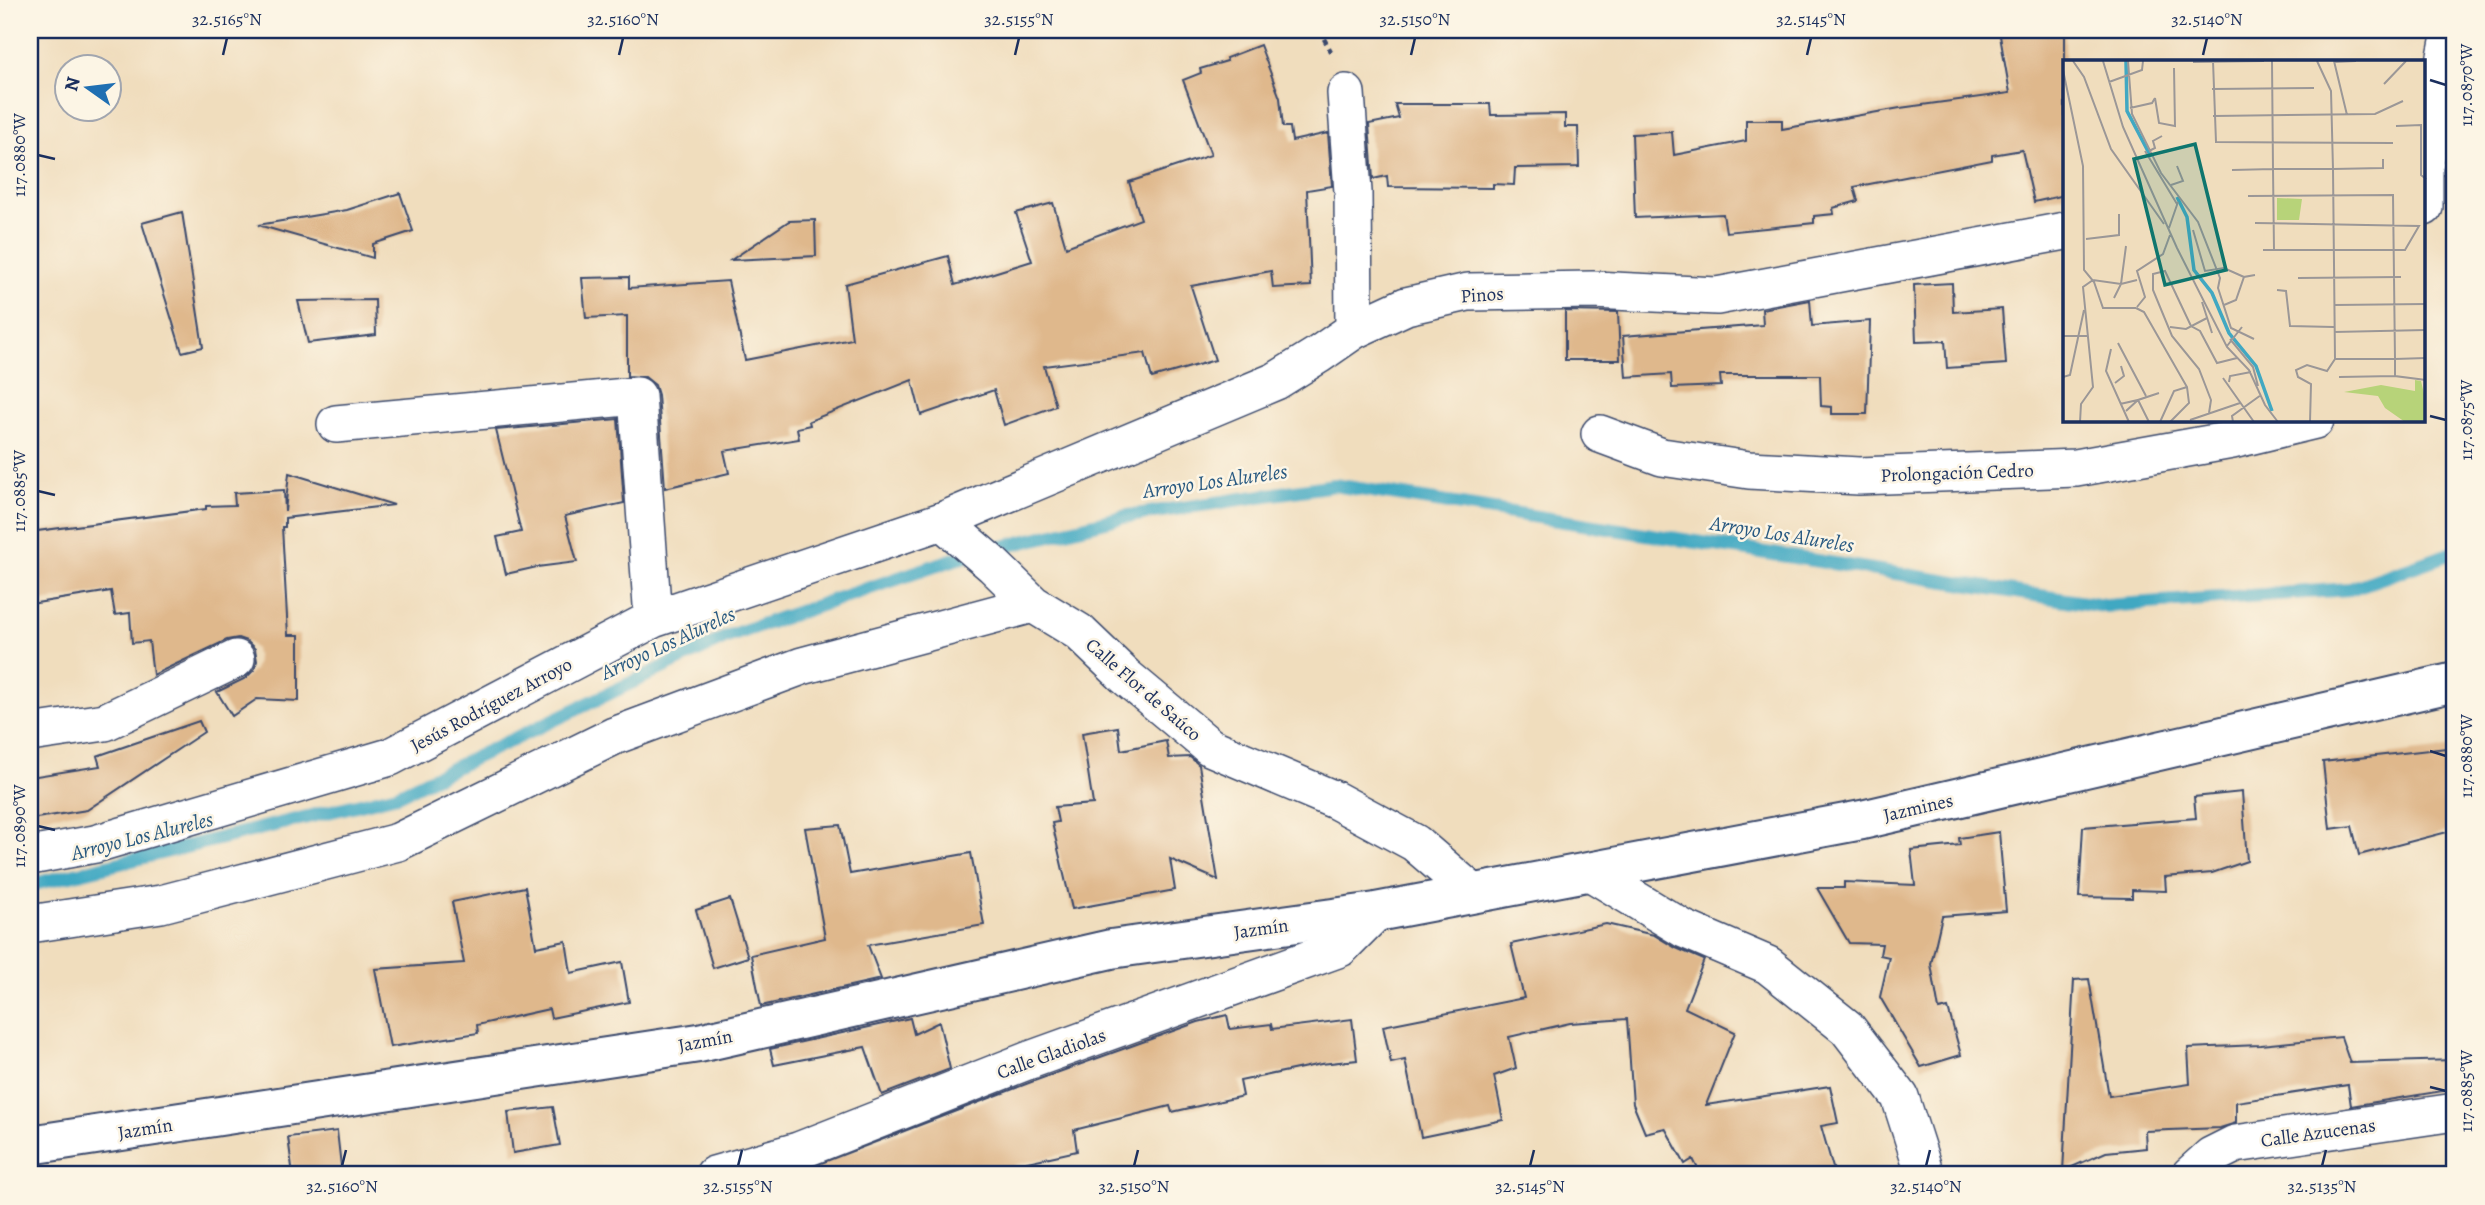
<svg xmlns="http://www.w3.org/2000/svg" width="2485" height="1205" viewBox="0 0 2485 1205" font-family="Alegreya,serif">
	<rect width="100%" height="100%" fill="#fcf5e5"/>
	<filter id="ink" filterUnits="userSpaceOnUse"><feTurbulence type="fractalNoise" baseFrequency=".0143" numOctaves="2"/><feDisplacementMap in="SourceGraphic" scale="14" xChannelSelector="R" yChannelSelector="G"/><feConvolveMatrix kernelMatrix="1 2 1 2 8 2 1 2 1" color-interpolation-filters="sRGB"/></filter>
	<filter id="wash" filterUnits="userSpaceOnUse"><feTurbulence type="fractalNoise" baseFrequency=".00686" numOctaves="4" result="noise"/><feDisplacementMap in="SourceGraphic" scale="28" xChannelSelector="R" yChannelSelector="G"/><feGaussianBlur stdDeviation="1.57" result="paint"/><feColorMatrix in="noise" values="0 0 0 0 0 0 0 0 0 0 0 0 0 0 0 0 0 1.4 0 .05"/><feComposite in="paint" operator="in"/></filter>
	<g filter="url(#wash)">
		<rect width="100%" height="100%" fill="#f0ddbd"/>
		<g fill="none" stroke-linecap="round" stroke-linejoin="round">
			<path stroke="#41a8c2" stroke-width="14" d="M30 885 397 795 729 636 955 559 1122 517 1334 485 2104 606 2350 589 2455 552"/>
		</g>
		<g id="blocks">
			<path fill="#dfb88c" d="M1999 30H2065V195L2034 202 2022 150 1992 155V160L1854 187 1858 201 1833 208 1834 214 1814 216V223L1726 232 1723 214 1635 218 1632 134 1672 132 1674 155 1746 141V120H1782V129L1900 108 2010 93Z
				M1260 45 1280 98 1283 127H1290L1292 141 1328 133 1332 186 1307 190 1311 286 1273 288 1271 271 1191 286 1215 360 1152 378 1145 353 1044 366 1056 406 1004 425 994 390 921 415 912 380 809 421 810 425 797 428 799 439 724 451 729 473 665 488 658 395 655 385 645 377 627 376V316L586 318 582 278 629 277V288L728 281 745 360 852 339 845 284 948 256 955 285 1032 261 1016 213 1053 203 1066 247 1141 219 1129 182 1211 155 1183 80 1201 73 1200 69 1227 61 1226 58Z
				M1395 104H1490L1491 115 1565 114V127H1578L1579 167 1515 168 1514 185 1493 184V188L1388 187 1387 176 1373 179 1369 124 1399 118Z
				M400 193 413 231 373 244V258L258 225 347 210Z
				M182 212 203 347 182 352 142 223Z
				M815 220 816 256 731 260 789 221Z
				M1952 283 1953 312 2002 309 2006 364 1947 368 1945 341 1916 342 1914 285Z
				M375 300 376 335 308 343 298 301Z
				M1810 300 1812 326 1870 321 1867 414H1832V407L1821 406 1820 375H1720L1721 386 1672 388 1671 374 1626 377 1623 336 1763 325 1762 309Z
				M1565 311 1618 312 1620 360H1565Z
				M618 419 624 503 565 516 577 562 537 567 506 574 497 537 521 532 496 430Z
				M289 473 394 505 285 518V527H282L288 635H299V701L257 699 232 716 217 692 246 678 254 670 257 661 255 649 247 641 238 638 227 640 153 675 149 641 132 643 130 613 115 615 111 591 30 604V532L206 509V506L235 505 234 493 284 490 285 512Z
				M199 721 204 732 87 810 30 819V777L100 766 97 756Z
				M1118 727 1121 750 1166 741 1169 758 1190 757 1199 765 1218 880 1170 859 1175 890 1072 909 1052 823 1058 822 1055 807 1093 804 1082 733Z
				M2455 747V830L2359 855 2352 826 2330 829 2323 762Z
				M2242 792 2247 861 2212 873 2165 877 2166 891 2132 890V898L2079 897 2083 827 2196 818 2194 797Z
				M840 825 850 874 971 853 984 925 868 945 881 979 761 1006 751 955 825 938 805 828Z
				M1999 832 2006 911 1942 916 1931 964 1939 1010 1948 1008 1961 1055 1921 1067 1880 997 1889 957 1880 955 1882 944 1849 943 1817 888H1844V882L1915 885 1911 850 1960 845 1959 838Z
				M525 887 536 947 566 941 571 973 622 962 629 1002 551 1018 549 1009 477 1025 478 1033 390 1047 375 969 464 963 452 902Z
				M730 899 748 957 713 968 696 910Z
				M1606 924 1654 935 1676 948 1704 960 1685 1008 1735 1032 1706 1105 1830 1086 1838 1123 1821 1126 1835 1175H1701L1693 1159 1685 1164 1665 1128 1645 1133 1633 1104 1627 1019 1570 1023 1509 1037 1516 1068 1494 1076 1503 1120 1421 1137 1405 1060 1391 1063 1383 1026 1524 998 1511 944Z
				M2089 979 2109 1096 2190 1084 2188 1048 2260 1045 2341 1037 2350 1063 2455 1060V1089L2351 1106 2348 1085 2236 1102V1123L2220 1128 2145 1131 2146 1148 2106 1152 2063 1171 2074 980Z
				M1227 1015 1230 1029 1271 1024 1272 1029 1352 1019 1357 1060 1321 1064 1240 1081 1243 1096 1172 1112 1170 1106 1074 1130 1077 1151 1014 1165 1017 1175H790L1034 1081 1198 1022Z
				M910 1018 914 1034 939 1022 950 1069 882 1095 865 1047 774 1065 770 1049Z
				M553 1107 560 1145 513 1153 508 1112Z
				M337 1131 342 1175H293L288 1137Z"/>
		</g>
	</g>
	<g filter="url(#ink)">
		<use href="#blocks" fill-opacity="0" stroke="#3b496c" stroke-width="2"/>
		<g fill="none" stroke-linecap="round" stroke-linejoin="round">
			<g stroke="#3b496c" stroke-width="40">
				<path id="minor" d="M1346 93 1353 192 1354 330
					M2424 207V168L2450 36 2455 32
					M336 424 637 396 653 619
					M1600 434 1662 457 1749 470 1859 476 2076 468 2232 440 2315 420
					M942 521 993 565 1033 604 1079 632 1125 676 1210 747 1335 800 1415 843 1472 892
					M30 733 105 722 236 659
					M30 856 95 844 390 757 653 619 942 521 1276 381 1318 355 1354 330 1406 306 1468 292 1593 290 1717 296 2065 231
					M1590 872 1684 929 1768 965 1847 1028 1900 1097 1925 1175
					M30 924 161 904 398 842 614 736 802 666 1033 604
					M714 1175 798 1151 1027 1061 1340 948 1376 912
					M2190 1175 2211 1156 2235 1144 2455 1112"/>
			</g>
			<g stroke="#3b496c" stroke-width="42">
				<path id="secondary" d="M30 1145 699 1043 1111 949 1376 912 1862 820 2455 682"/>
			</g>
			<path stroke="#3b496c" stroke-width="4.5" stroke-dasharray="5 5" stroke-linecap="butt" d="M1319 30 1332 53"/>
			<use href="#minor" stroke="#fff" stroke-width="37"/>
			<use href="#secondary" stroke="#fff" stroke-width="38"/>
		</g>
	</g>
	<path fill="none" stroke="#1b2f5e" stroke-width="2.5" d="M223 55 227 38M619 55 623 38M1015 55 1019 38M1411 55 1415 38M1807 55 1811 38M2203 55 2207 38M2430 80 2446 85M38 155 55 159M2430 416 2446 420M38 491 55 495M2430 751 2446 756M38 826 55 830M2430 1087 2446 1091M342 1166 346 1150M738 1166 742 1150M1134 1166 1138 1150M1530 1166 1534 1150M1926 1166 1930 1150M2322 1166 2326 1150"/>
	<g text-anchor="middle" stroke-width="5" stroke-linejoin="round" paint-order="stroke">
		<g font-size="19" fill="#1b2f5e" stroke="#fcf5e5">
			<text transform="translate(1482 294) rotate(-4)" y="7">Pinos</text>
			<text transform="translate(1957 472) rotate(-2)" y="7">Prolongación Cedro</text>
			<text transform="translate(1144 689) rotate(41)" y="7">Calle Flor de Saúco</text>
			<text transform="translate(491 704) rotate(-28)" y="7">Jesús Rodríguez Arroyo</text>
			<text transform="translate(1918 807) rotate(-13)" y="7">Jazmines</text>
			<text transform="translate(1261 928) rotate(-8)" y="7">Jazmín</text>
			<text transform="translate(705 1040) rotate(-11)" y="7">Jazmín</text>
			<text transform="translate(1051 1053) rotate(-20)" y="7">Calle Gladiolas</text>
			<text transform="translate(145 1128) rotate(-9)" y="7">Jazmín</text>
			<text transform="translate(2318 1132) rotate(-8)" y="7">Calle Azucenas</text>
		</g>
		<g font-size="21" font-style="italic" fill="#285981" stroke="#fcf5e5">
			<text transform="translate(1215 481) rotate(-8)" y="7">Arroyo Los Alureles</text>
			<text transform="translate(1782 534) rotate(9)" y="7">Arroyo Los Alureles</text>
			<text transform="translate(668 643) rotate(-25)" y="7">Arroyo Los Alureles</text>
			<text transform="translate(142 836) rotate(-14)" y="7">Arroyo Los Alureles</text>
		</g>
	</g>
	<g transform="translate(2063 60)">
		<rect width="362" height="362" fill="#f0ddbd"/>
		<path d="M214 138 239 139 236 160H214ZM352 320 358 321 362 338V362H342L322 348 315 336 281 332 318 325 352 331Z" fill="#b7d379"/>
		<path fill="none" stroke="#41a8c2" stroke-width="3.5" d="M63 1 64 51 88 97M114 137 124 157 131 210 149 233 166 273 193 306 209 351"/>
		<path fill="none" stroke="#9b9797" stroke-width="2" d="M10 1 21 17 48 89 101 164M40 1 60 67 114 188 164 287 186 310 202 345 215 362M65 1 69 54 98 113 135 162 157 218 155 228 168 268 191 279M150 1 153 82 330 83M209 1 210 109H270L272 299 264 311 244 305 233 310 235 317 248 324 247 362M254 1 268 31 270 109 320 108V99M271 1 284 55M130 2 201 1M271 2 293 1M0 10 20 106 21 210 31 222 40 248H73M46 22 79 10 80 1M321 24 343 1M149 29 251 28M92 38 96 63 112 66 111 8M67 48 89 43 92 38M150 56 312 54 340 41M333 66 358 65V115L363 119M82 91 114 144M86 91 92 88 90 81 99 76M169 110 210 109 211 190M108 125 120 121 114 106M185 136 330 135 332 299 363 298M192 163 356 166 342 190H200M106 168 115 142M130 170 142 211 161 208 181 217M23 179 56 175V154M235 218 338 217M214 230 223 231 227 266 271 267M51 238 58 224 63 186M139 242 149 273M161 245 173 240 181 217 192 215M271 245 363 244M74 247 82 237 74 211 100 194 107 175M73 248 81 252 124 327 126 343 107 362M107 267 123 269 144 258M271 272 363 270M0 276H25M167 279 190 307 195 326M55 283 83 336M164 286 179 267M48 289 43 311 66 362M272 299H332V316L363 320M0 317 7 315 21 250M276 317 332 316M160 318 191 362M166 322 167 316 188 312M52 323 61 316 58 306M57 344 75 340 86 362M63 351 75 340 96 333M146 353 148 340 136 309 109 276 90 230V214L102 211 128 266 137 271 154 303 174 298M127 360 177 343M17 362 18 344 30 327 20 227 30 220 58 224 74 220M97 362 111 331 124 327M170 362 169 356 198 335"/>
		<path fill="#0f766e" fill-opacity="0.15" stroke="#0f766e" stroke-width="3.5" d="M132 84 163 210 102 225 71 99Z"/>
		<rect width="362" height="362" fill="none" stroke="#1b2f5e" stroke-width="3.5"/>
	</g>
	<rect width="2485" height="1205" fill="none" stroke="#fcf5e5" stroke-width="77"/>
	<g transform="translate(88 88) rotate(284)"><circle r="33" fill="#fcf5e5" stroke="#a2a6af" stroke-width="2"/>
	<path d="M0-5L12 26L0 18L-12 26Z" fill="#1f6fb2"/>
	<text y="-10" font-size="19" font-weight="bold" text-anchor="middle" fill="#1b2f5e">N</text>
	</g>
	<rect x="38" y="38" width="2408" height="1128" fill="none" stroke="#1b2f5e" stroke-width="2.5"/>
	<g font-size="18" text-anchor="middle" fill="#1b2f5e">
		<text x="227" y="25">32.5165°N</text>
		<text x="623" y="25">32.5160°N</text>
		<text x="1019" y="25">32.5155°N</text>
		<text x="1415" y="25">32.5150°N</text>
		<text x="1811" y="25">32.5145°N</text>
		<text x="2207" y="25">32.5140°N</text>
		<text transform="translate(2466 85) rotate(-90)" y="6">117.0870°W</text>
		<text transform="translate(19 155) rotate(-90)" y="6">117.0880°W</text>
		<text transform="translate(2466 420) rotate(-90)" y="6">117.0875°W</text>
		<text transform="translate(19 491) rotate(-90)" y="6">117.0885°W</text>
		<text transform="translate(2466 756) rotate(-90)" y="6">117.0880°W</text>
		<text transform="translate(19 826) rotate(-90)" y="6">117.0890°W</text>
		<text transform="translate(2466 1091) rotate(-90)" y="6">117.0885°W</text>
		<text x="342" y="1192">32.5160°N</text>
		<text x="738" y="1192">32.5155°N</text>
		<text x="1134" y="1192">32.5150°N</text>
		<text x="1530" y="1192">32.5145°N</text>
		<text x="1926" y="1192">32.5140°N</text>
		<text x="2322" y="1192">32.5135°N</text>
	</g>
</svg>
